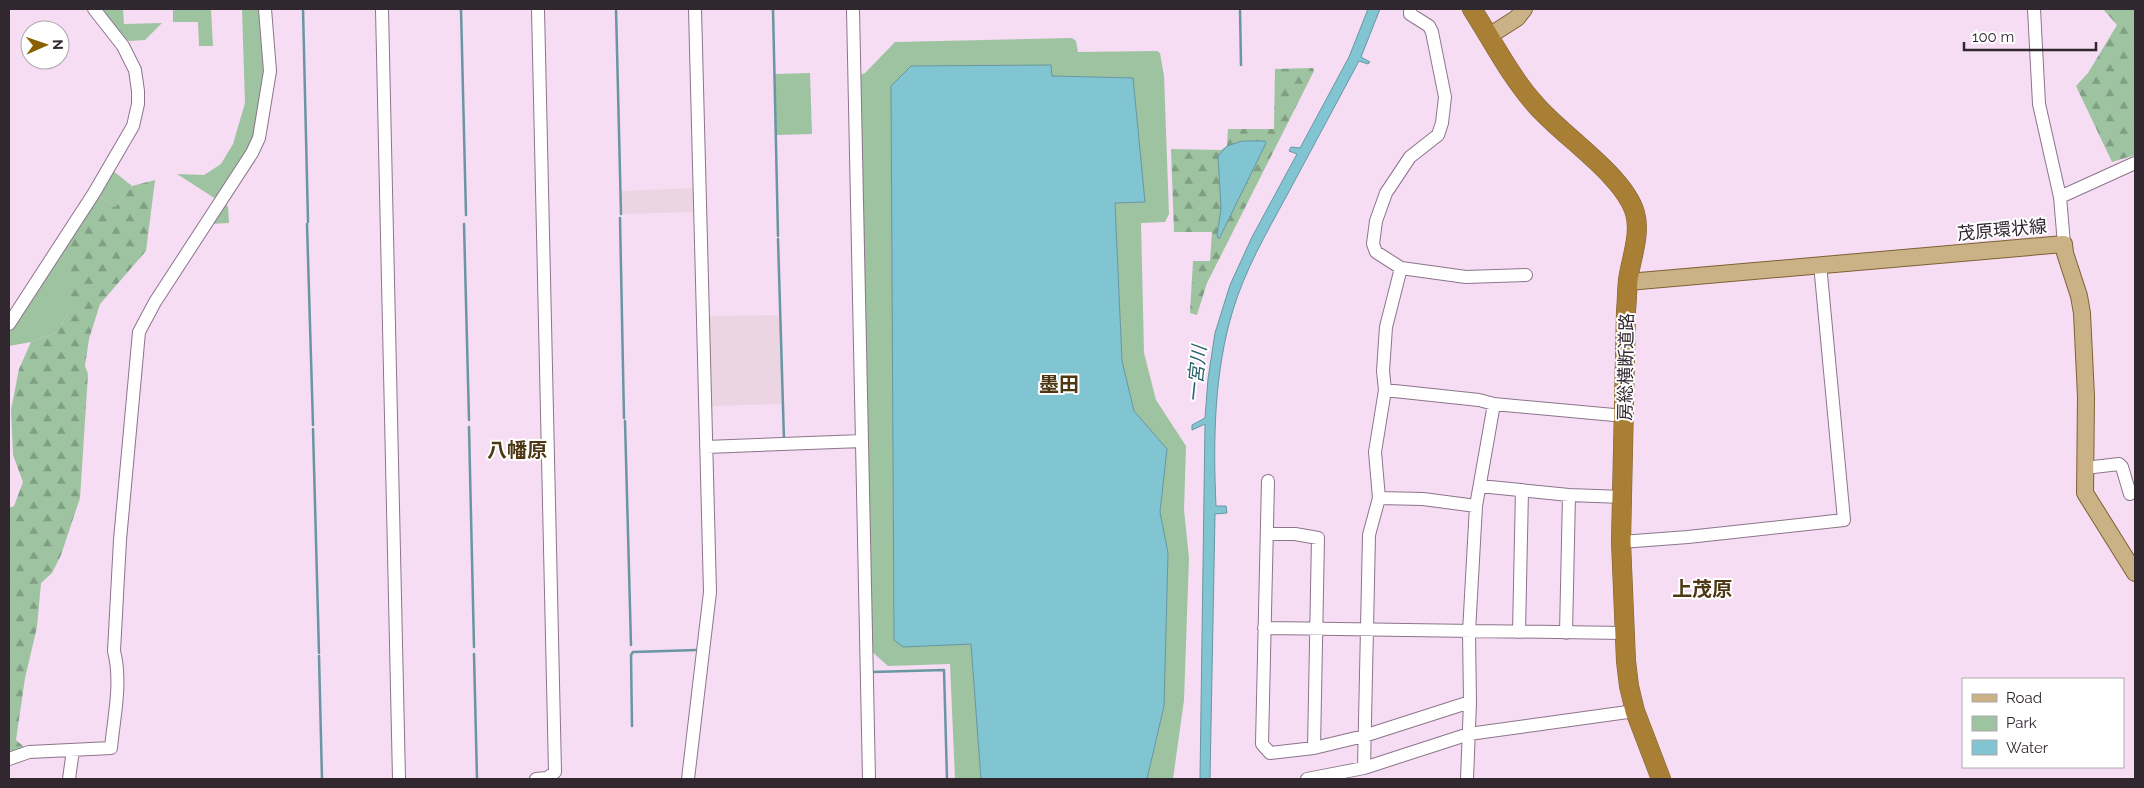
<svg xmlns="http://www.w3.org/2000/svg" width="2144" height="788" viewBox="0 0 2144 788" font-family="Raleway,'Noto Sans JP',sans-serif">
	<defs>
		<pattern id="forest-firs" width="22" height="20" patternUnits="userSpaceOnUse" patternTransform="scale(1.25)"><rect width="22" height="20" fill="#9dc3a0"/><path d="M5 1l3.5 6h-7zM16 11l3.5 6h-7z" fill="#809e83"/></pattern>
	</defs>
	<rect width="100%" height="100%" fill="#f6ddf4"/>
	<path fill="#ebd5e3" d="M694 188 695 212 621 214 620 191Z
		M780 315 782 404 708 406 706 316Z"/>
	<path fill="#9dc3a0" d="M103 9H123L124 24 162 23 145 40 129 41 118 33Z
		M173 9H211L213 46H199L198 22H173Z
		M242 9H263L268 72 255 139 219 201 177 174 204 175 221 164 233 144 245 103Z
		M1072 38 1076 41 1078 52 1157 51 1160 53 1164 76 1169 214 1165 222 1141 223 1144 353 1156 400 1186 446 1184 510 1189 558 1184 700 1173 779H955L950 664 888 666 869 649 857 76 865 73 895 42Z
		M810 73 812 134 776 135 775 74Z
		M112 170 132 186 115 207 95 193Z
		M226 204 228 207 229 223 209 224Z
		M70 238V309L58 332 31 342 9 346V333Z"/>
	<path fill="url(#forest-firs)" d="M2103 9H2135V155L2112 162 2076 86 2088 73 2117 25Z
		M1313 68 1314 71 1207 283 1197 315 1190 313 1193 261H1210L1212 232H1174L1171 149 1221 150 1227 146 1228 129H1274L1275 69Z
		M155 180 146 251 100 304 89 339 85 366 88 374 80 498 61 555 52 573 41 583 37 627 25 678 16 740 24 747 22 752 9 756V508L14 506 23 482 13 455 11 410 19 369 31 342 58 332 70 309V238L95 193 115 207 132 186Z"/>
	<path fill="#81c5d3" stroke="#6996a2" d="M1368 9H1380L1361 57 1370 62 1368 64 1359 61C1335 106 1310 152 1286 197 1266 234 1245 270 1233 310 1214 372 1213 441 1216 506H1226L1227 513 1215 514 1210 779H1200L1205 424 1192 430V425L1205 418 1208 379 1215 333 1230 285 1252 237 1297 154 1289 151 1291 147 1300 148 1349 57Z
		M1051 65 1052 76 1133 78 1145 202 1115 203 1122 361 1134 411 1167 449 1160 512 1168 553 1164 706 1147 779H981L971 644 903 647 894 640 891 86 911 66Z
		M1242 141H1265L1266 143 1219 239 1217 236 1221 208 1218 156 1227 146Z"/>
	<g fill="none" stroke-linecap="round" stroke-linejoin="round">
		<path stroke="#6996a2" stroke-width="2.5" d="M303 9 308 222
			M461 9 466 215
			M616 9 621 214
			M773 9 778 236
			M1240 9 1241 65
			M620 218 624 418
			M307 224 313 425
			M464 224 469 420
			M778 239 784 440
			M625 421 631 645
			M469 427 474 647
			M313 429 319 653
			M474 654 477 779
			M319 656 322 779
			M872 674V672L944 670 947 779
			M632 726 631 655 633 652 697 650"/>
		<g stroke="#8c758a" stroke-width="14">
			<path id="minor" d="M382 9 399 779
				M853 9 869 779
				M1410 9V14L1429 26 1432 32 1445 97 1442 123 1438 135 1410 157 1386 193 1376 221 1373 244 1376 252 1401 268 1466 277 1526 275
				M2034 9 2039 104 2060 197 2064 244
				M2060 197 2135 163
				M9 324 94 193 133 126 138 104V91L135 70 123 46 94 9
				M1385 390 1479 400 1494 404 1625 416
				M706 447 862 441
				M2085 468 2119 464 2122 467 2130 494
				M1268 481 1262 744 1270 753 1314 748 1364 736 1470 702
				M1480 486 1569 495 1623 497
				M1379 498 1423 499 1476 506
				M1267 534H1295L1318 538 1314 748
				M1621 542 1688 537 1844 520 1820 264
				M1264 628 1624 633
				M1519 632 1522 490
				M1566 633 1569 495
				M9 759 29 752 111 748C114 716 122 683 114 651L120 540 139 332 155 302 252 153 259 138 270 71 265 9
				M1364 768 1369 535 1379 498 1375 452 1385 390 1383 371 1386 327 1401 268
				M69 779 73 750
				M536 779 547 778 555 772 538 9
				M688 779 710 592 695 9
				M1307 779 1364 768 1469 734 1635 711
				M1467 779 1470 702 1469 632 1476 506 1494 404"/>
		</g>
		<g stroke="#7f6034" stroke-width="18">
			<path id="major" d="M1489 36 1517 18 1524 9
				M1628 282 2064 244 2065 253 2079 296 2082 313 2086 397 2085 493 2135 573"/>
		</g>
		<g stroke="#7f6034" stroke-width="20">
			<path id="highway" d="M1472 9C1492 40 1510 76 1535 104 1561 135 1624 175 1635 213 1641 234 1631 259 1628 280 1627 290 1627 301 1626 311L1621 542 1626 661 1629 686 1635 711 1661 779"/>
		</g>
		<use href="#minor" stroke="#fff" stroke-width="12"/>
		<use href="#major" stroke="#cbb286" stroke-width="16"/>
		<use href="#highway" stroke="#a97f36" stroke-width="19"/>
	</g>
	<g text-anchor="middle" stroke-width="4" stroke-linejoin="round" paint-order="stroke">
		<g font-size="18" fill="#30272f" stroke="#fff">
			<text transform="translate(2002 230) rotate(-5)" y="6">茂原環状線</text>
			<text transform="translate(1626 367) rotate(-89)" y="6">房総横断道路</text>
		</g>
		<g font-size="19" font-style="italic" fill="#28606b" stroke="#fff">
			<text transform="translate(1196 374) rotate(-84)" y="7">一宮川</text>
		</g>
		<g font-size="20" font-weight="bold" fill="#4e3813" stroke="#fff">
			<text x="1059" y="391">墨田</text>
			<text x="517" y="457">八幡原</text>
			<text x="1702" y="596">上茂原</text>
		</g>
	</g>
	<rect width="2144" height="788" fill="none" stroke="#30272f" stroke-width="20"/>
	<rect x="1962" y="678" width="162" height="90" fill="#ffffff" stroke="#aca9ac"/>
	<rect x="1972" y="694" width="25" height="8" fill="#cbb286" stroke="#aca9ac"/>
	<text x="2006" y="703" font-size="15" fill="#30272f">Road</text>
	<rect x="1972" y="716" width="25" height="15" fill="#9dc3a0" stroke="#aca9ac"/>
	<text x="2006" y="728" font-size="15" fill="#30272f">Park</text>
	<rect x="1972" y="740" width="25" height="15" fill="#81c5d3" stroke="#aca9ac"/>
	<text x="2006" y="753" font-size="15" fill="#30272f">Water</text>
	<g transform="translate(45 45) rotate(88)"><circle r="24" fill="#ffffff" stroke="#aca9ac"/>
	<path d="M0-4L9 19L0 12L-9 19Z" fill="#895f00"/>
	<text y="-8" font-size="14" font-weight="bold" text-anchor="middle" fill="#30272f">N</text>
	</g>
	<path d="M1964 42v8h132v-8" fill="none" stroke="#30272f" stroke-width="2.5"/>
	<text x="1972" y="42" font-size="15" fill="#30272f" stroke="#ffffff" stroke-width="4" paint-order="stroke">100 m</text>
</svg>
